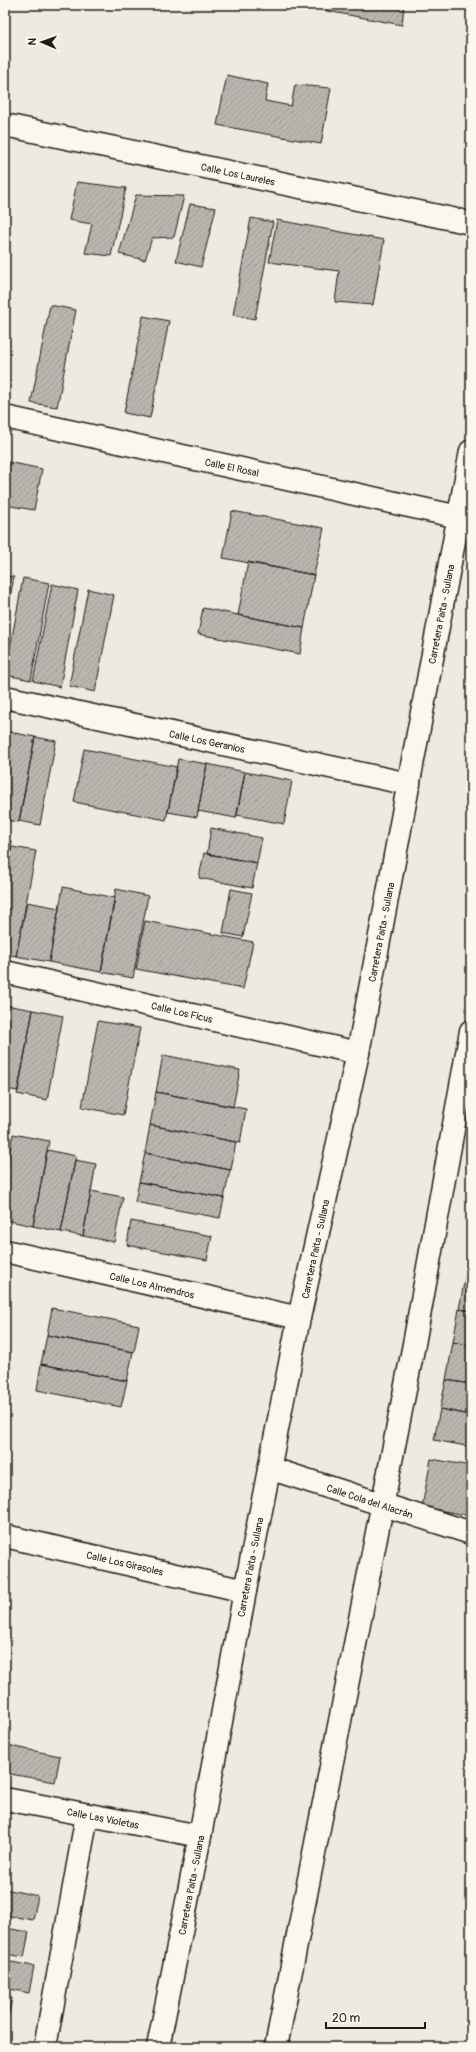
<svg xmlns="http://www.w3.org/2000/svg" width="476" height="2052" viewBox="0 0 476 2052" font-family="Pangolin,sans-serif">
	<defs>
		<pattern id="building-hatch" width="6" height="6" patternUnits="userSpaceOnUse"><rect width="6" height="6" fill="#b9b6af"/><path d="M-1 1l2-2M0 6l6-6M5 7l2-2" fill="none" stroke="#9e9c96"/></pattern>
	</defs>
	<rect width="100%" height="100%" fill="#eeeadf"/>
	<filter id="ink" filterUnits="userSpaceOnUse"><feTurbulence type="fractalNoise" baseFrequency=".025" numOctaves="2"/><feDisplacementMap in="SourceGraphic" scale="8" xChannelSelector="R" yChannelSelector="G"/><feConvolveMatrix kernelMatrix="1 2 1 2 8 2 1 2 1" color-interpolation-filters="sRGB"/></filter>
	<g filter="url(#ink)">
		<path fill="url(#building-hatch)" stroke="#1c1c1c" d="M295 5H404L402 25Z
			M227 75 268 84 265 101 291 106 295 85 331 88 321 144 217 125Z
			M77 182 126 188 111 256 85 253 92 224 69 220Z
			M136 195 184 196 174 237 152 238 145 260 119 254Z
			M190 204 216 208 201 267 176 261Z
			M251 218 273 222 255 319 233 315Z
			M277 220 384 240 373 305 335 302 339 271 269 262Z
			M50 305 76 310 57 407 31 403Z
			M143 316 169 321 150 418 124 413Z
			M5 462H8L5 480Z
			M8 462 42 469 34 510 5 505V480Z
			M232 511 324 528 314 575 223 558Z
			M248 562 314 575 304 628 238 615Z
			M5 576 14 577 5 623Z
			M23 578 49 583 31 680 5 675Z
			M52 584 78 590 60 687 33 681Z
			M88 589 114 595 95 692 69 686Z
			M203 608 304 628 300 654 198 634Z
			M5 731 35 737 19 822 5 820Z
			M35 737 56 741 40 825 19 821Z
			M84 749 177 767 166 820 74 802Z
			M178 759 207 764 197 817 168 812Z
			M207 764 245 772 236 818 198 811Z
			M245 772 292 781 284 824 237 815Z
			M211 828 262 838 257 863 207 854Z
			M5 840 12 842 5 881Z
			M12 847 36 851 16 956 5 954V881Z
			M204 853 257 863 252 888 199 878Z
			M63 887 115 898 101 972 49 962Z
			M116 889 148 896 133 978 101 972Z
			M231 889 252 893 243 937 223 933Z
			M27 902 59 908 49 962 16 956Z
			M145 921 253 942 243 989 136 969Z
			M5 1005 33 1010 18 1091 5 1089Z
			M33 1010 63 1016 47 1100 17 1094Z
			M98 1021 140 1028 123 1115 82 1107Z
			M163 1055 240 1070 233 1107 156 1092Z
			M156 1092 246 1109 240 1143 150 1125Z
			M150 1125 236 1142 231 1170 145 1153Z
			M13 1134 49 1141 33 1226 5 1220V1177Z
			M47 1150 76 1156 61 1232 33 1226Z
			M145 1153 230 1170 224 1198 139 1182Z
			M5 1156 9 1157 5 1177Z
			M75 1160 96 1164 83 1236 61 1232Z
			M139 1182 224 1198 220 1218 135 1202Z
			M91 1191 123 1197 114 1242 83 1236Z
			M131 1221 212 1236 207 1260 127 1245Z
			M471 1246V1284L464 1283Z
			M464 1283 471 1284V1311L459 1309Z
			M52 1308 139 1325 134 1352 47 1335Z
			M459 1309 471 1311V1346L453 1342Z
			M47 1335 133 1352 127 1381 41 1364Z
			M453 1342 471 1346V1384L446 1380Z
			M41 1364 127 1381 121 1407 37 1390Z
			M446 1380 471 1384V1415L440 1409Z
			M440 1409 471 1415V1447L434 1440Z
			M431 1459 471 1466V1516L422 1507Z
			M5 1745 60 1756 55 1782 5 1773Z
			M5 1889 38 1896 33 1920 5 1915Z
			M5 1928 29 1932 24 1957 5 1954Z
			M5 1961 34 1966 29 1993 5 1988Z
			M5 1997 12 1998 7 2023H5Z"/>
		<g fill="none" stroke-linecap="round" stroke-linejoin="round">
			<g stroke="#1c1c1c" stroke-width="25">
				<path id="minor" d="M5 125 471 223
					M5 417 459 517
					M5 697 409 784
					M5 972 358 1053
					M5 1251 299 1318
					M269 1468 471 1533
					M5 1536 245 1591
					M5 1799 200 1836
					M45 2047 87 1815
					M276 2047 414 1344 471 1031"/>
			</g>
			<g stroke="#1c1c1c" stroke-width="25">
				<path id="primary" d="M158 2047 200 1836 245 1591 299 1318 358 1053 471 451"/>
			</g>
			<use href="#minor" stroke="#fbf7ec" stroke-width="22"/>
			<use href="#primary" stroke="#fbf7ec" stroke-width="22"/>
		</g>
	</g>
	<g text-anchor="middle" stroke-width="3" stroke-linejoin="round" paint-order="stroke">
		<g font-size="10" fill="#1c1c1c" stroke="#fbf7ec">
			<text transform="translate(238 174) rotate(12)" y="4">Calle Los Laureles</text>
			<text transform="translate(232 467) rotate(12)" y="4">Calle El Rosal</text>
			<text transform="translate(441 614) rotate(-79)" y="4">Carretera Paita - Sullana</text>
			<text transform="translate(207 741) rotate(12)" y="4">Calle Los Geranios</text>
			<text transform="translate(381 932) rotate(-79)" y="4">Carretera Paita - Sullana</text>
			<text transform="translate(182 1012) rotate(13)" y="4">Calle Los Ficus</text>
			<text transform="translate(315 1249) rotate(-78)" y="4">Carretera Paita - Sullana</text>
			<text transform="translate(152 1285) rotate(13)" y="4">Calle Los Almendros</text>
			<text transform="translate(370 1501) rotate(18)" y="4">Calle Cola del Alacrán</text>
			<text transform="translate(125 1563) rotate(13)" y="4">Calle Los Girasoles</text>
			<text transform="translate(250 1567) rotate(-79)" y="4">Carretera Paita - Sullana</text>
			<text transform="translate(103 1818) rotate(11)" y="4">Calle Las Violetas</text>
			<text transform="translate(191 1885) rotate(-79)" y="4">Carretera Paita - Sullana</text>
		</g>
	</g>
	<rect width="476" height="2052" fill="none" stroke="#fbf7ec" stroke-width="20"/>
	<rect x="10" y="10" width="456" height="2032" fill="none" stroke="#1c1c1c" stroke-width="1.5" filter="url(#ink)"/>
	<g transform="translate(42 42) rotate(272)" stroke="#fbf7ec" stroke-width="3" paint-order="stroke">
	<path d="M0-3L7 15L0 10L-7 15Z" fill="#1c1c1c"/>
	<text y="-6" font-size="11" font-weight="bold" text-anchor="middle" fill="#1c1c1c">N</text>
	</g>
	<path d="M326 2022v6h99v-6" fill="none" stroke="#1c1c1c" stroke-width="2"/>
	<text x="332" y="2022" font-size="12" fill="#1c1c1c" stroke="#fbf7ec" stroke-width="3" paint-order="stroke">20 m</text>
</svg>
